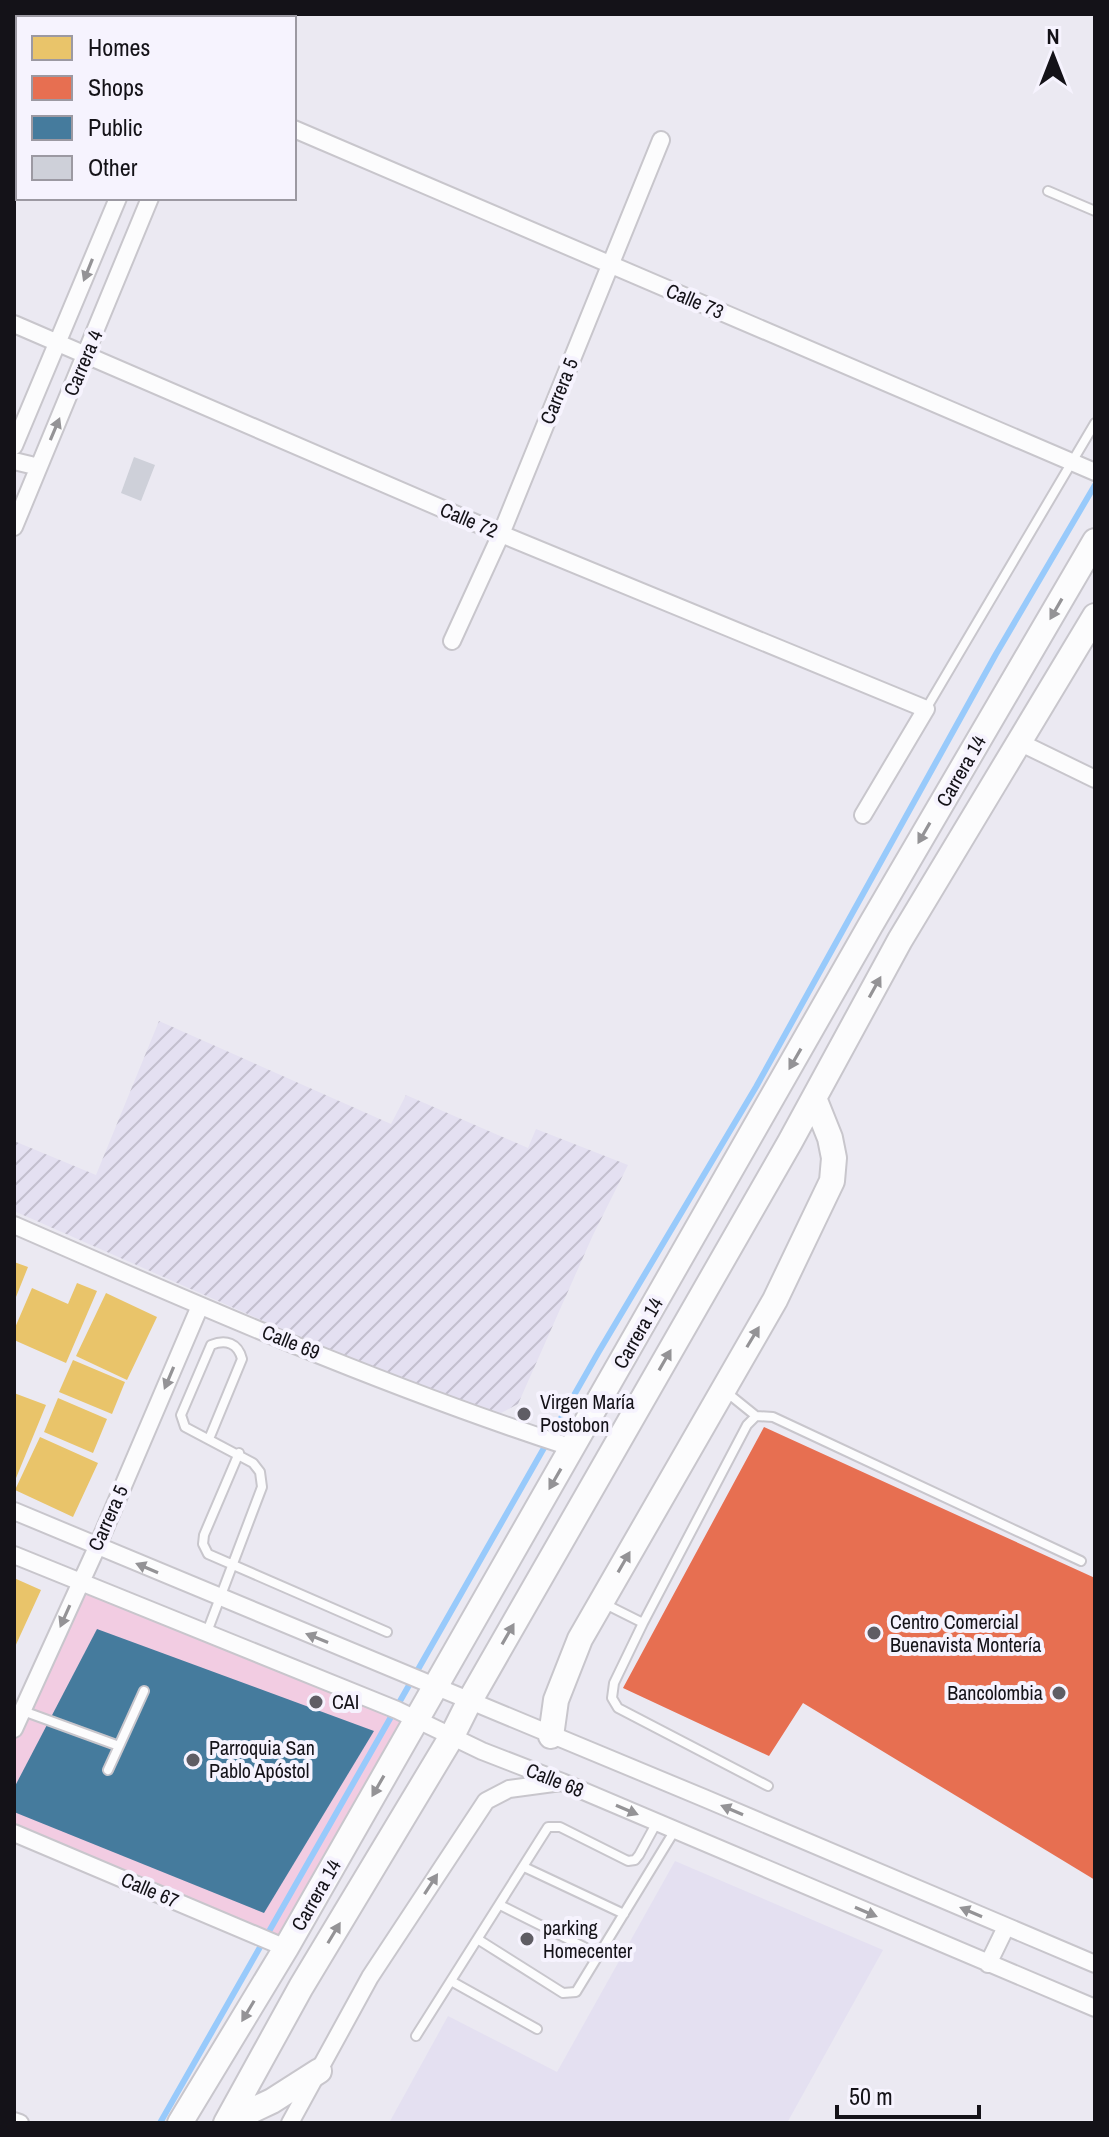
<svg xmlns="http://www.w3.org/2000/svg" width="1109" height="2137" viewBox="0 0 1109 2137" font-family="'Archivo Narrow',sans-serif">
	<defs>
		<pattern id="industrial-furrows" width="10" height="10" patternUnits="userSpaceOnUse" patternTransform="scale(2)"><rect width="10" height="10" fill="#e4e0f1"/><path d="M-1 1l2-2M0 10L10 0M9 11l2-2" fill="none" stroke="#c3bfce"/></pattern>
	</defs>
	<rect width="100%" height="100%" fill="#ebe9f2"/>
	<path fill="#e4e0f1" d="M675 1861 883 1950 787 2123H389L448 2016 557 2072Z"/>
	<path fill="url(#industrial-furrows)" d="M159 1021 391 1124 406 1095 528 1148 536 1129 628 1165 593 1235 518 1404 488 1420 14 1211V1141L96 1175Z"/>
	<path fill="#f2cce2" d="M79 1582 416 1718 286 1948 14 1833V1729Z"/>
	<path fill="#e9c46a" d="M14 1262 28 1267 14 1302Z
		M77 1283 97 1291 66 1363 14 1340V1330L32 1288 68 1304Z
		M106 1293 157 1317 127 1380 76 1356Z
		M73 1360 125 1382 112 1414 59 1392Z
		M14 1393 46 1405 14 1483Z
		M58 1398 107 1419 93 1453 44 1432Z
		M40 1437 98 1463 73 1517 15 1490Z
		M14 1578 41 1590 14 1649Z"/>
	<path fill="#e76f51" d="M764 1427 1095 1578V1880L803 1703 769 1756 623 1688Z"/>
	<path fill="#457b9d" d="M97 1629 374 1731 264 1913 14 1812V1788Z"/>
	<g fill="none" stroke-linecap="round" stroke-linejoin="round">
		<path stroke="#98cafb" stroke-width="6" d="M160 2123 598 1353 756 1087 996 654 1095 485"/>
	</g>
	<path fill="#ced0d9" d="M14 51 18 53V91L14 100Z
		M134 457 155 465 141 501 121 493Z"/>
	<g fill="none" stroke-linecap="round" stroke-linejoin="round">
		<g stroke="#c8c6cc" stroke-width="12">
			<path id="lane" d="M1048 191 1095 211
				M926 709 1095 423
				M725 1391 756 1416
				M239 1453 204 1535 203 1544 208 1554 387 1632
				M605 1604 643 1623
				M207 1632 262 1487 260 1472 253 1463 185 1427 181 1415 211 1345C226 1339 238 1343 242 1359L209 1439
				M23 1711 119 1746 144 1691
				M108 1770 119 1746
				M768 1786 618 1708 612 1698 614 1683 643 1623 747 1425 756 1416 773 1417 1081 1561
				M524 1867 624 1914
				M500 1905 600 1955
				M479 1940 563 1993 576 1992 675 1830
				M451 1981 537 2029
				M416 2036 548 1827H560L628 1861 635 1860 639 1855 657 1822"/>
		</g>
		<g stroke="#c8c6cc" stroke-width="20">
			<path id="street" d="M24 14 33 18
				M193 18 194 14
				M224 18 225 14
				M294 129 1095 472
				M14 324 501 534 926 709 863 815
				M14 446 118 198
				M14 461 39 467
				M14 527 150 198
				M452 641 501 534 661 140
				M1019 742 1095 779
				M14 1225C197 1305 382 1386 573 1448
				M14 1511 704 1798 1095 1964
				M14 1555 397 1710 482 1751 562 1782 1095 2008
				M14 1729 97 1547 200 1306
				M14 1833 286 1948
				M988 1964 1006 1927
				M14 2121 20 2123
				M290 2123 370 1977 486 1801 509 1789 561 1782"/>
		</g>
		<g stroke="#c8c6cc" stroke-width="28">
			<path id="primary" d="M551 1736 556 1700 580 1639 775 1300 832 1181 834 1158 830 1138 814 1098
				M227 2122 272 2101 319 2071
				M180 2123 286 1948 870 926 1095 541
				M226 2123 301 1987 452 1736 469 1702 790 1142 900 940 1095 616"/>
		</g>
		<use href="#lane" stroke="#fcfcfd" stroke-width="8"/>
		<use href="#street" stroke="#fcfcfd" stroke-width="16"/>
		<use href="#primary" stroke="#fcfcfd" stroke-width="24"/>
	</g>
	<defs><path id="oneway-solid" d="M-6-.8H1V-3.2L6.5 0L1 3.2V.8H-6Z" transform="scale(2)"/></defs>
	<g fill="#949396">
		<use href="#oneway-solid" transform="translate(88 270) rotate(112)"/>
		<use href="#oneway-solid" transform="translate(55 429) rotate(-67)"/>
		<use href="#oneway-solid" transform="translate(1056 609) rotate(120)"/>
		<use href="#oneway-solid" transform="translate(924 833) rotate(120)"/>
		<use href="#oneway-solid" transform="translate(875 987) rotate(-61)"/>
		<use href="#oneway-solid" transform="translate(795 1059) rotate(120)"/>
		<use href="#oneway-solid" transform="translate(753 1337) rotate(-59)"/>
		<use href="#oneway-solid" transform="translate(665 1360) rotate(-60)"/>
		<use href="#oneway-solid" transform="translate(169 1378) rotate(113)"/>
		<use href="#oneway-solid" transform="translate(555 1479) rotate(120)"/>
		<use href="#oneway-solid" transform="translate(624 1562) rotate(-60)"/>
		<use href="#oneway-solid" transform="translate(147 1568) rotate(-157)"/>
		<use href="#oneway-solid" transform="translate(65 1616) rotate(114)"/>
		<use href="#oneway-solid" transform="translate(508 1634) rotate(-60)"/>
		<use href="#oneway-solid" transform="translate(317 1638) rotate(-158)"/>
		<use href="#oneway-solid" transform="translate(378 1786) rotate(120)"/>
		<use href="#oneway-solid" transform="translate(627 1810) rotate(23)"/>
		<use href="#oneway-solid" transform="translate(732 1810) rotate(-157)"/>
		<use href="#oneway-solid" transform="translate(431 1884) rotate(-57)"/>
		<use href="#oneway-solid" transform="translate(866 1912) rotate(23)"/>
		<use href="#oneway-solid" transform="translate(971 1912) rotate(-157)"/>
		<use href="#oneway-solid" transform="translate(334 1933) rotate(-59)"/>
		<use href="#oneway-solid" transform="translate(248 2011) rotate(121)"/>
	</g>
	<g fill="#5f5d64" stroke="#f6f3fe" stroke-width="3">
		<circle cx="524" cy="1414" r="8"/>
		<circle cx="874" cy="1633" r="8"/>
		<circle cx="1059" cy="1693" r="8"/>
		<circle cx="316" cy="1702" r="8"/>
		<circle cx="193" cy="1760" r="8"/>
		<circle cx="527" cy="1939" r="8"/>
	</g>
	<g text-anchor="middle" stroke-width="8" stroke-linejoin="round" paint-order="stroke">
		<g font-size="20" fill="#141218" stroke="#f6f3fe">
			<text transform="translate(695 301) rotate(23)" y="7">Calle 73</text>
			<text transform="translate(83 363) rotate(-67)" y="7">Carrera 4</text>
			<text transform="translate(559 391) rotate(-68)" y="7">Carrera 5</text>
			<text transform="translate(469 520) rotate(23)" y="7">Calle 72</text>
			<text transform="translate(961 771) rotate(-60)" y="7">Carrera 14</text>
			<text transform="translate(638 1333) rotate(-60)" y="7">Carrera 14</text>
			<text transform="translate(291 1342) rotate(22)" y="7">Calle 69</text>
			<text transform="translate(108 1518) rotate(-66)" y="7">Carrera 5</text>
			<text transform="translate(555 1780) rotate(22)" y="7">Calle 68</text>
			<text transform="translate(150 1890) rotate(23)" y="7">Calle 67</text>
			<text transform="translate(316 1895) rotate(-60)" y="7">Carrera 14</text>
		</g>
		<g font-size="20" fill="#141218" stroke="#f6f3fe" text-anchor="start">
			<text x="540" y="1409">Virgen María<tspan x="540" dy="23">Postobon</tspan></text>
			<text x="890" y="1629">Centro Comercial<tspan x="890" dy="23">Buenavista Montería</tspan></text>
			<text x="1043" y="1700" text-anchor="end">Bancolombia</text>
			<text x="332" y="1709">CAI</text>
			<text x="209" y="1755">Parroquia San<tspan x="209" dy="23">Pablo Apóstol</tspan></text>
			<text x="543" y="1935">parking<tspan x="543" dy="23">Homecenter</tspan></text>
		</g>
	</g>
	<rect width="1109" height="2137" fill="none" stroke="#141218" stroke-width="32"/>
	<rect x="16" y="16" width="280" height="184" fill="#f6f3fe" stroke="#9c99a2" stroke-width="2"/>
	<rect x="32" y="36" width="40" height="24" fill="#e9c46a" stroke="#9c99a2" stroke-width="2"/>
	<text x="88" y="56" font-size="24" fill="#141218">Homes</text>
	<rect x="32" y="76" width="40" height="24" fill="#e76f51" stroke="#9c99a2" stroke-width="2"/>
	<text x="88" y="96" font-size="24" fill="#141218">Shops</text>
	<rect x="32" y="116" width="40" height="24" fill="#457b9d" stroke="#9c99a2" stroke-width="2"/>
	<text x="88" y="136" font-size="24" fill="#141218">Public</text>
	<rect x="32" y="156" width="40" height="24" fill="#ced0d9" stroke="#9c99a2" stroke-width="2"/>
	<text x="88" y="176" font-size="24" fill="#141218">Other</text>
	<g transform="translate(1053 56)" stroke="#f6f3fe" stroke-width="6" paint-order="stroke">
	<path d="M0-6L14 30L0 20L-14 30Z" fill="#141218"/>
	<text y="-12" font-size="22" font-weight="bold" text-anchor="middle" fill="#141218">N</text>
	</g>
	<path d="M837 2105v12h142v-12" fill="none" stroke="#141218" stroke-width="4"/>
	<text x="849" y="2105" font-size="24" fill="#141218" stroke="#f6f3fe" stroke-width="6" paint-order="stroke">50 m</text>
</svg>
